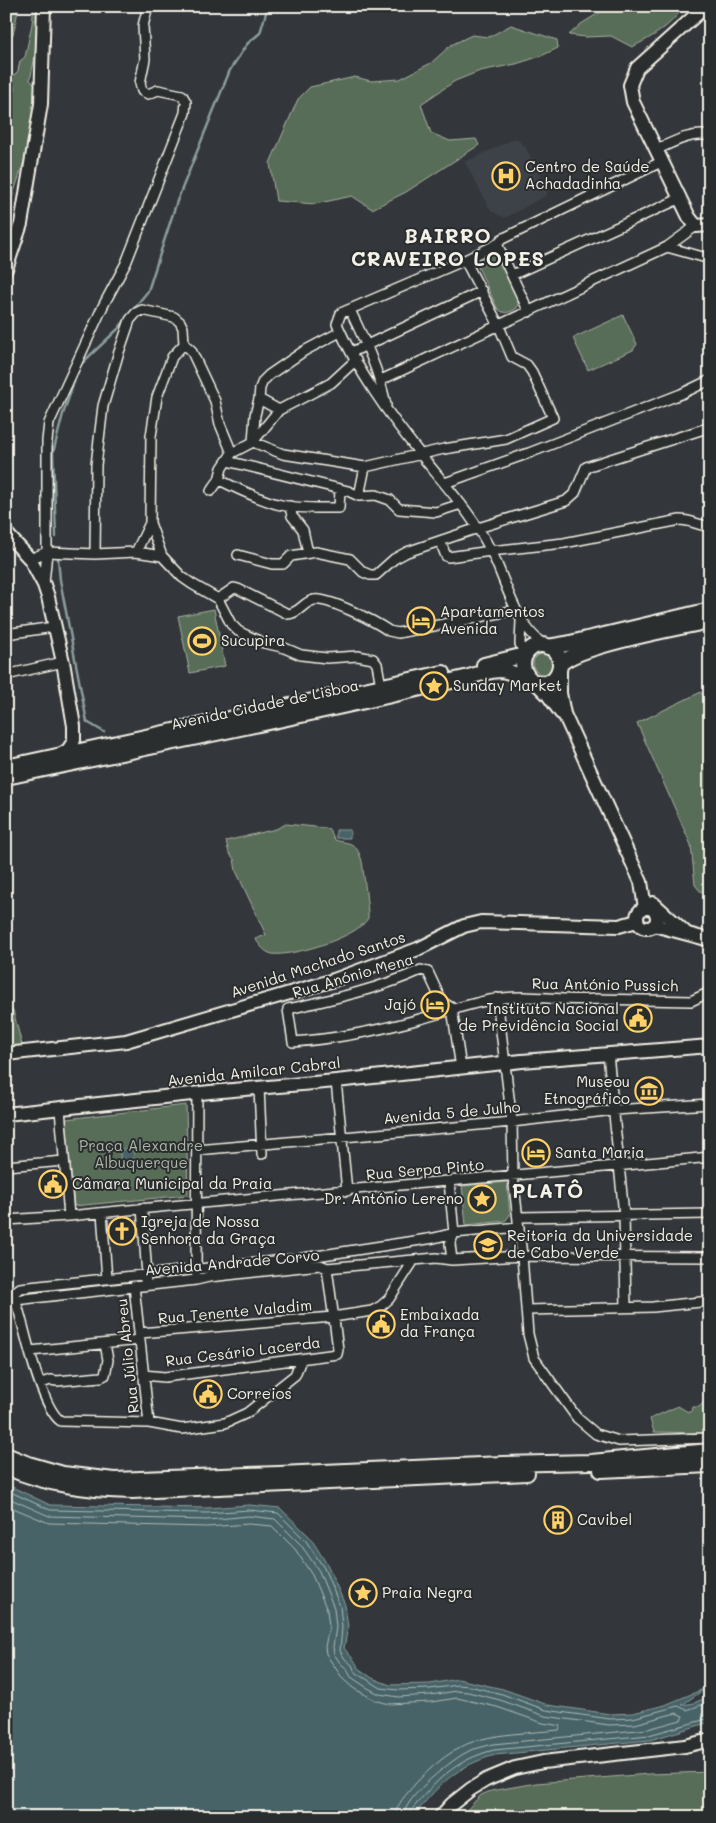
<svg xmlns="http://www.w3.org/2000/svg" width="716" height="1823" viewBox="0 0 716 1823" font-family="Mali,sans-serif">
	<rect width="100%" height="100%" fill="#33373b"/>
	<filter id="ink" filterUnits="userSpaceOnUse"><feTurbulence type="fractalNoise" baseFrequency=".02" numOctaves="2"/><feDisplacementMap in="SourceGraphic" scale="10" xChannelSelector="R" yChannelSelector="G"/><feConvolveMatrix kernelMatrix="1 2 1 2 8 2 1 2 1" color-interpolation-filters="sRGB"/></filter>
	<g filter="url(#ink)">
		<path fill="#3e424a" d="M516 138 526 148 547 190V195L505 218 491 211 465 162Z"/>
		<path fill="#596d58" stroke="#a6afa0" d="M6 6H19L13 35 6 34Z
			M34 6H38C38 31 36 56 30 80L37 87 30 132 24 161 6 217V114L15 92 12 77 18 71 20 61 25 57 32 24Z
			M610 6H684C671 26 653 37 632 47L611 36 586 37 569 35 581 24Z
			M511 25 557 40 558 48 541 56 516 64 480 71 455 81 421 104 431 133 450 141 476 139 479 145 406 192 372 209 352 196 315 204 276 201 270 163 298 99 310 87 355 77 371 81 400 79 431 63 451 45 472 35 489 37Z
			M493 254 500 257 519 297 517 308C510 313 503 315 497 308L478 267C481 259 484 257 493 254Z
			M623 315 637 344 633 350 588 370 573 338Z
			M214 609 225 666 190 673 178 616Z
			M533 664a10 10 0 1 1 20 0a10 10 0 1 1-20 0Z
			M701 692 710 710V895L700 891 695 885 691 845 637 723Z
			M286 824 325 828 329 829 335 840C343 843 350 841 356 848 360 853 363 863 363 869 364 876 369 915 368 918 359 937 291 957 272 954 264 952 260 945 255 939L266 935 236 871 234 859 229 853 226 841 276 829Z
			M13 1010 23 1049 18 1050 10 1045H6V1011Z
			M186 1105 188 1195 74 1206 66 1119Z
			M507 1182 510 1215 505 1221 466 1225 462 1186Z
			M704 1402 710 1406V1433L654 1432 650 1419 678 1406 688 1412H691L692 1407H699Z
			M710 1772V1817H460L481 1795 491 1791 536 1783 649 1774Z"/>
		<path fill="#466468" stroke="#8c9c9b" d="M336 830H350V838H336Z
			M120 1155a7 7 0 1 1 14 0a7 7 0 1 1-14 0Z
			M6 1484 50 1505 207 1508 249 1505 280 1508 310 1537 328 1566 345 1605 348 1627 344 1648C349 1655 356 1660 358 1668L372 1678 390 1685 430 1684 458 1679 503 1689 548 1705 610 1714 633 1713 665 1705 706 1688 682 1705 694 1703 710 1696V1722L650 1740 495 1755C456 1766 437 1786 413 1817H6Z"/>
		<g fill="none" stroke-linecap="round" stroke-linejoin="round">
			<path stroke="#aeb9b5" stroke-width="1" d="M6 1490 50 1510 207 1513 249 1510 278 1513 306 1541 324 1568 340 1606 342 1627 340 1651 345 1659 352 1665 355 1672 381 1688 398 1690 430 1689 458 1685 469 1686 502 1694 546 1710 610 1719 633 1718 678 1706 687 1710 710 1702
				M6 1497 49 1516 207 1520 249 1516 275 1519 301 1545 319 1571 334 1608 336 1627 333 1647 334 1654 340 1663 346 1668 351 1677 366 1687 379 1694 399 1697 430 1695 457 1691 468 1692 500 1700 545 1716 609 1725 635 1724 676 1713 683 1716 681 1720 648 1729 493 1744C486 1746 478 1748 471 1750 453 1758 404 1797 403 1817
				M6 1505 49 1523 207 1527 249 1524 272 1526 295 1549 312 1575 327 1610 329 1626 325 1647 326 1654 343 1679 353 1688 375 1700 389 1704 431 1702 457 1698 466 1700 497 1707 543 1723 561 1726 559 1730C532 1733 492 1733 467 1744 447 1753 430 1768 415 1784 407 1794 396 1804 395 1817
				M409 1817 410 1812C435 1781 455 1760 494 1750L649 1735 710 1718"/>
			<path stroke="#8c9c9b" stroke-width="2.5" d="M131 312 148 291 177 201 230 70 247 44 260 33 268 6
				M56 537 53 453 63 414 80 365 118 329 126 319
				M58 558 60 580 87 722 104 732"/>
			<g stroke="#f4f1e8" stroke-width="12">
				<path id="street" d="M656 150C673 142 691 132 710 136
					M497 244 529 312
					M667 247 710 259
					M512 275 679 199
					M350 310C365 341 379 371 386 405
					M340 332 304 351 269 375 263 381 260 388 259 399 255 415 253 442 283 454 365 467
					M352 352 482 291
					M381 380 667 247 696 226
					M259 399 279 410
					M227 461 348 491 359 496 376 495 390 500 399 509 436 512 461 504
					M219 480C239 489 259 500 281 505 299 509 320 508 339 508L340 490
					M445 483 529 453 681 394 710 380
					M211 491 219 480 222 468 232 453 253 442 279 410 331 383 356 360
					M359 496 365 467 444 449 506 439 553 418 532 372 527 365 512 357 499 326 465 260
					M290 506 292 516 303 530 308 553
					M150 523 162 556
					M440 541 446 556 448 557 491 551 564 543 680 520C691 520 699 526 710 526
					M136 552 162 556 182 577 192 584 218 599 231 624 238 631 246 635 264 643 282 647 301 655 327 658 358 656 373 659 377 664 381 686
					M95 554 96 465 103 406 118 355 130 320 136 313 142 310 174 317 180 322 183 328 184 344
					M238 555 272 564H283L291 556 316 552 350 559 363 572 370 575H376L394 559 407 552 478 528 566 501 575 493 586 467 710 427
					M30 559 47 552 95 554 136 552 150 523 151 436 157 397 172 357 184 344 191 350 215 401 220 424 232 453
					M44 583 47 552V441L49 423 103 306 126 263 185 113 186 102 182 95 158 90 148 94 142 91 140 83 145 59 143 26 148 6
					M218 599 234 588 238 589 288 614C300 613 303 602 314 600 328 597 376 622 389 631L398 633 516 610
					M521 621 520 644 525 655
					M6 634 54 627
					M544 645C514 623 507 583 491 551 473 515 446 486 421 455 389 415 358 372 337 324L341 313 465 260 497 244 502 239 661 162
					M6 675 63 662
					M497 998 512 1122 513 1176 522 1256 528 1334 534 1358 577 1418 596 1434 619 1441 710 1438
					M452 1008 442 1002 428 972 421 970C379 989 333 999 288 1009L293 1042C334 1039 376 1031 416 1020 443 1013 469 1003 496 999 529 993 562 1002 595 999L691 1001 710 992
					M452 1008 461 1068
					M608 1054 624 1215 626 1307
					M336 1081 347 1191
					M259 1088 262 1154
					M60 1109 69 1216C282 1194 496 1178 710 1157
					M197 1150 512 1122 614 1110 710 1104
					M6 1166 64 1161
					M449 1182 454 1233 450 1244 452 1260
					M142 1208 147 1275 145 1280
					M102 1213 107 1279
					M518 1217 710 1214
					M6 1220 69 1216
					M196 1273 197 1093
					M134 1286 149 1423
					M11 1295 20 1288 303 1258 434 1238 454 1233 519 1227
					M13 1296C18 1305 20 1316 23 1326 28 1346 44 1411 61 1421L149 1423 182 1429 225 1423 247 1413 295 1375 301 1360
					M15 1300 196 1280 209 1277 320 1265 327 1268 414 1260 436 1258 452 1260 522 1256 710 1257
					M527 1310 653 1307 710 1301
					M140 1333 333 1317 372 1311 381 1306 389 1299 414 1260
					M30 1351 140 1340
					M143 1375 165 1377 337 1354 338 1349 327 1268
					M41 1383 51 1380 57 1381 101 1377 105 1375 108 1360 105 1344"/>
			</g>
			<g stroke="#f4f1e8" stroke-width="16">
				<path id="secondary" d="M706 6 637 68 630 85 633 102 689 217 696 226 710 225
					M6 269 21 224 41 104 44 6
					M6 533 30 559 44 585 48 597 63 662 74 726V740L72 744 68 750 60 755
					M560 669V693L564 714 641 882 645 908
					M535 682 548 695 561 713
					M653 903 686 933
					M637 918a10 10 0 1 1 20 0a10 10 0 1 1-20 0Z
					M654 925 710 940
					M6 1054 126 1041 334 980 418 949 464 926 481 922 619 926 637 921
					M6 1114 210 1092 336 1081 522 1061 710 1046
					M440 1817 452 1804 471 1789 486 1780 515 1768 543 1762 685 1746 710 1740"/>
			</g>
			<g stroke="#f4f1e8" stroke-width="18">
				<path id="primary" d="M548 647 566 644 710 610
					M484 665 525 655
					M560 665C574 646 682 627 710 621
					M6 767 443 673
					M6 777C143 748 281 721 417 689 435 685 452 681 469 677 478 674 489 671 499 670 514 670 532 686 546 683 560 679 565 660 554 650 535 634 511 660 530 679
					M6 1455 28 1464 63 1474 114 1480 279 1474 503 1464 591 1462 710 1451
					M6 1467C47 1485 88 1490 132 1491L527 1473
					M601 1470 710 1465"/>
			</g>
			<use href="#street" stroke="#2a2d2e" stroke-width="9"/>
			<use href="#secondary" stroke="#2a2d2e" stroke-width="12"/>
			<use href="#primary" stroke="#2a2d2e" stroke-width="14"/>
		</g>
	</g>
	<defs>
		<g id="hospital-ring" transform="scale(1.4375)"><circle r="9.5" fill="#2a2d2e" stroke="#ffd166" stroke-width="1.5"/><path d="M-5-5h3v3.5h4V-5h3V5h-3V1.5h-4V5h-3Z" fill="#ffd166"/></g>
		<g id="hotel-ring" transform="scale(1.4375)"><circle r="9.5" fill="#2a2d2e" stroke="#ffd166" stroke-width="1.5"/><path d="M-6-4.5h1.5V1H6V5H4.5V3h-9V5H-6ZM-4 0a1.8 1.8 0 1 1 3.6 0ZM.5 0V-2.5h3Q6-2.5 6 0Z" fill="#ffd166"/></g>
		<g id="stadium-ring" transform="scale(1.4375)"><circle r="9.5" fill="#2a2d2e" stroke="#ffd166" stroke-width="1.5"/><path d="M0-5a6.5 5 0 1 0 0 10a6.5 5 0 1 0 0-10ZM-3.5-1.8h7v3.6h-7Z" fill="#ffd166"/></g>
		<g id="sight-ring" transform="scale(1.4375)"><circle r="9.5" fill="#2a2d2e" stroke="#ffd166" stroke-width="1.5"/><path d="M0-6L1.8-2.2L6-1.7L2.9 1.2L3.7 5.4L0 3.3L-3.7 5.4L-2.9 1.2L-6-1.7L-1.8-2.2Z" fill="#ffd166"/></g>
		<g id="civic-ring" transform="scale(1.4375)"><circle r="9.5" fill="#2a2d2e" stroke="#ffd166" stroke-width="1.5"/><path d="M-.6-6.5H3V-4.5H.6V-3L4-1V1h2V6H-6V1h2V-1L-.6-3ZM-1.2 2.5V6h2.4V2.5Z" fill="#ffd166"/></g>
		<g id="museum-ring" transform="scale(1.4375)"><circle r="9.5" fill="#2a2d2e" stroke="#ffd166" stroke-width="1.5"/><path d="M0-6L6-3V-2H-6V-3ZM-5-1h2V3h-2ZM-1-1h2V3h-2ZM3-1h2V3H3ZM-6 4H6V6H-6Z" fill="#ffd166"/></g>
		<g id="church-ring" transform="scale(1.4375)"><circle r="9.5" fill="#2a2d2e" stroke="#ffd166" stroke-width="1.5"/><path d="M-1.2-6h2.4v3.5h3.3v2.4h-3.3V6h-2.4V-.1h-3.3v-2.4h3.3Z" fill="#ffd166"/></g>
		<g id="university-ring" transform="scale(1.4375)"><circle r="9.5" fill="#2a2d2e" stroke="#ffd166" stroke-width="1.5"/><path d="M0-5L7-2L0 1L-7-2ZM-4 1L0 2.5L4 1V4Q0 6-4 4Z" fill="#ffd166"/></g>
		<g id="building-ring" transform="scale(1.4375)"><circle r="9.5" fill="#2a2d2e" stroke="#ffd166" stroke-width="1.5"/><path d="M-4-6H4V6H1V3H-1V6H-4ZM-2.5-4.3h1.7v1.8h-1.7ZM.8-4.3h1.7v1.8H.8ZM-2.5-1h1.7V.8h-1.7ZM.8-1h1.7V.8H.8Z" fill="#ffd166"/></g>
	</defs>
	<g fill-rule="evenodd">
		<use href="#hospital-ring" x="506" y="176"/>
		<use href="#hotel-ring" x="421" y="621"/>
		<use href="#stadium-ring" x="202" y="641"/>
		<use href="#sight-ring" x="434" y="686"/>
		<use href="#hotel-ring" x="435" y="1005"/>
		<use href="#civic-ring" x="638" y="1018"/>
		<use href="#museum-ring" x="649" y="1091"/>
		<use href="#hotel-ring" x="536" y="1153"/>
		<use href="#civic-ring" x="53" y="1184"/>
		<use href="#sight-ring" x="482" y="1199"/>
		<use href="#church-ring" x="122" y="1231"/>
		<use href="#university-ring" x="488" y="1245"/>
		<use href="#civic-ring" x="381" y="1324"/>
		<use href="#civic-ring" x="208" y="1394"/>
		<use href="#building-ring" x="558" y="1520"/>
		<use href="#sight-ring" x="363" y="1593"/>
	</g>
	<g text-anchor="middle" stroke-width="4" stroke-linejoin="round" paint-order="stroke">
		<g font-size="15" fill="#f4f1e8" stroke="#2a2d2e" text-anchor="start">
			<text x="525" y="172">Centro de Saúde<tspan x="525" dy="17">Achadadinha</tspan></text>
			<text x="440" y="617">Apartamentos<tspan x="440" dy="17">Avenida</tspan></text>
			<text x="221" y="646">Sucupira</text>
			<text x="453" y="691">Sunday Market</text>
			<text x="416" y="1010" text-anchor="end">Jajó</text>
			<text x="619" y="1014" text-anchor="end">Instituto Nacional<tspan x="619" dy="17">de Previdência Social</tspan></text>
			<text x="630" y="1087" text-anchor="end">Museou<tspan x="630" dy="17">Etnográfico</tspan></text>
			<text x="555" y="1158">Santa Maria</text>
			<text x="72" y="1189">Câmara Municipal da Praia</text>
			<text x="463" y="1204" text-anchor="end">Dr. António Lereno</text>
			<text x="141" y="1227">Igreja de Nossa<tspan x="141" dy="17">Senhora da Graça</tspan></text>
			<text x="507" y="1241">Reitoria da Universidade<tspan x="507" dy="17">de Cabo Verde</tspan></text>
			<text x="400" y="1320">Embaixada<tspan x="400" dy="17">da França</tspan></text>
			<text x="227" y="1399">Correios</text>
			<text x="577" y="1525">Cavibel</text>
			<text x="382" y="1598">Praia Negra</text>
		</g>
		<g font-size="15" fill="#f4f1e8" stroke="#2a2d2e">
			<text transform="translate(265 705) rotate(-12)" y="5">Avenida Cidade de Lisboa</text>
			<text transform="translate(318 965) rotate(-18)" y="5">Avenida Machado Santos</text>
			<text transform="translate(353 976) rotate(-16)" y="5">Rua Anónio Mena</text>
			<text transform="translate(605 985) rotate(1)" y="5">Rua António Pussich</text>
			<text transform="translate(254 1072) rotate(-6)" y="5">Avenida Amilcar Cabral</text>
			<text transform="translate(452 1113) rotate(-5)" y="5">Avenida 5 de Julho</text>
			<text transform="translate(425 1170) rotate(-5)" y="5">Rua Serpa Pinto</text>
			<text transform="translate(232 1263) rotate(-5)" y="5">Avenida Andrade Corvo</text>
			<text transform="translate(235 1312) rotate(-5)" y="5">Rua Tenente Valadim</text>
			<text transform="translate(243 1352) rotate(-7)" y="5">Rua Cesário Lacerda</text>
			<text transform="translate(128 1356) rotate(-96)" y="5">Rua Júlio Abreu</text>
		</g>
		<g font-size="15" fill="#aeb6a7" stroke="#2a2d2e">
			<text x="141" y="1151">Praça Alexandre<tspan x="141" dy="17">Albuquerque</tspan></text>
		</g>
		<g font-size="20" font-weight="bold" letter-spacing="1" fill="#f4f1e8" stroke="#2a2d2e">
			<text x="448" y="243">BAIRRO<tspan x="448" dy="23">CRAVEIRO LOPES</tspan></text>
			<text x="548" y="1198">PLATÔ</text>
		</g>
	</g>
	<rect width="716" height="1823" fill="none" stroke="#2a2d2e" stroke-width="25"/>
	<rect x="12" y="12" width="691" height="1798" fill="none" stroke="#f4f1e8" stroke-width="2" filter="url(#ink)"/>
</svg>
